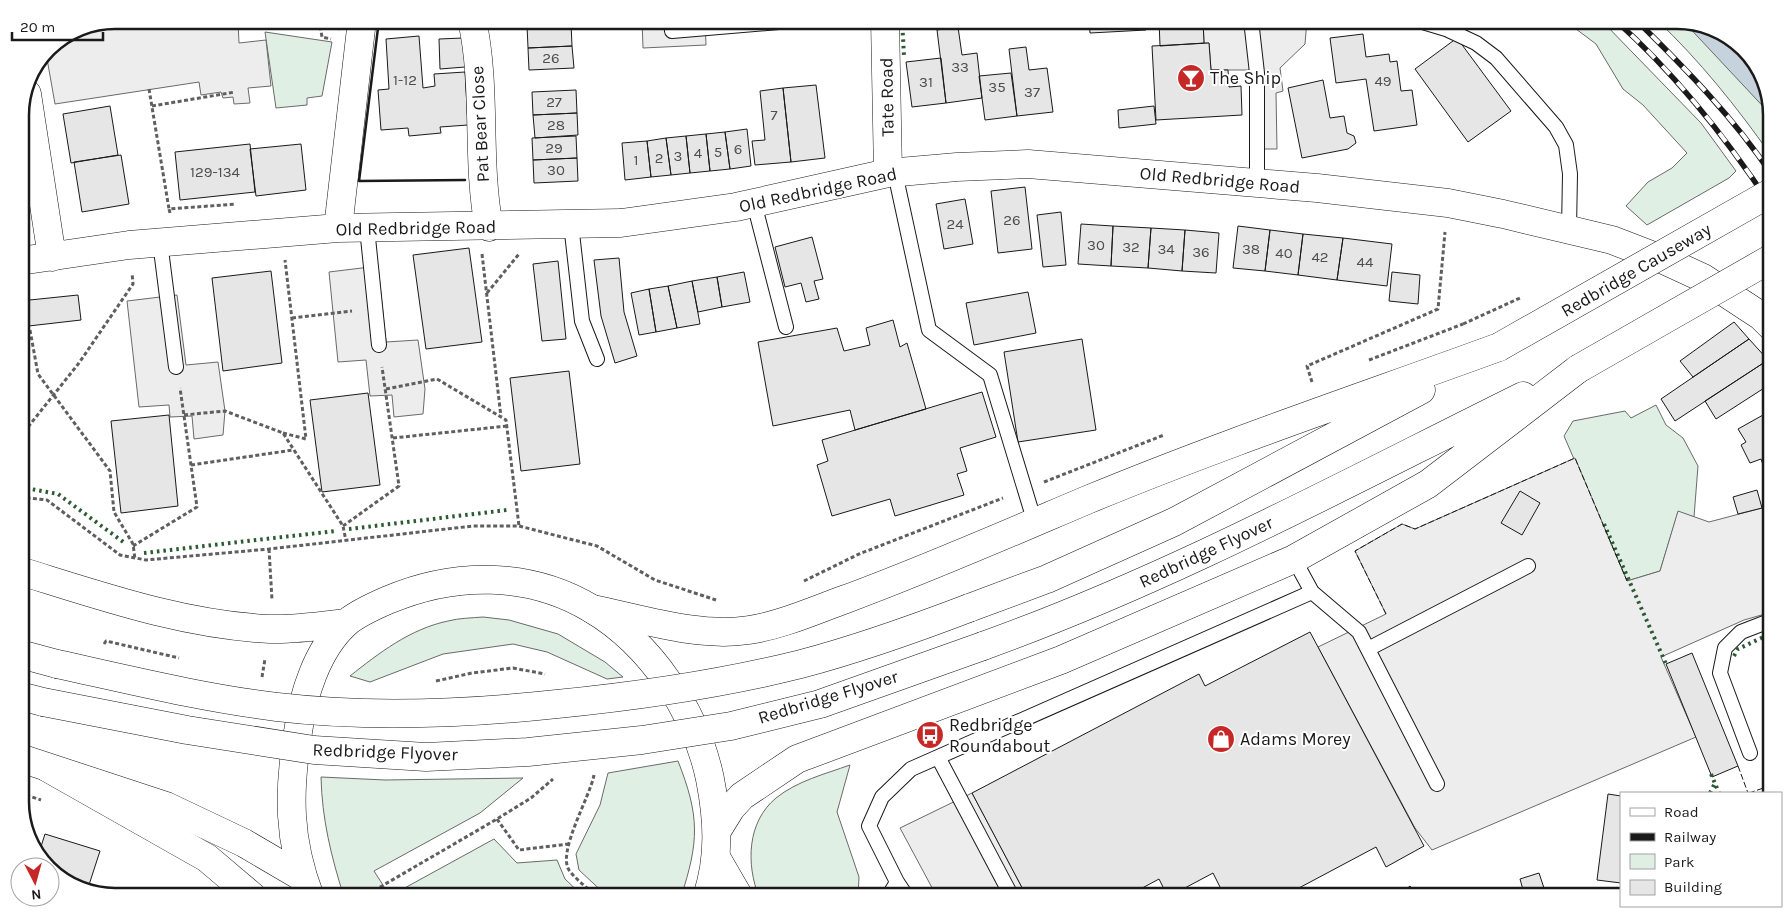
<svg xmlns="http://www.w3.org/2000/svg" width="1792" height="917" viewBox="0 0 1792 917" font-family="Karla,sans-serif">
	<rect width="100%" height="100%" fill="#fff"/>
	<path fill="#e0efe3" stroke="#6a6a6a" d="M1564 20H1601L1701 123 1736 171 1729 178 1647 225 1626 206 1648 182 1672 168 1687 153 1643 105 1623 89 1596 44Z
		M1657 20H1677L1719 30 1756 62 1772 109V153L1770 154C1736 106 1700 61 1657 20Z
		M265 32 332 42 322 96 307 98V105L276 108Z
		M1656 405 1666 425 1683 438 1698 466 1694 517 1678 512 1660 571 1627 581 1564 436 1573 421 1625 411 1631 418Z
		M483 617 509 620 558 634 605 662 623 677 607 679 547 652 513 644 443 654 370 682 350 676C379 653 410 629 448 621 459 618 472 618 483 617Z
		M678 761C700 817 699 841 681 897H608L579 870 576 854 600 805 608 773Z
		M850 765 837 812 859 877 858 897H759C746 864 747 822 776 798 797 781 825 774 850 765Z
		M321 777 385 780 523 778 480 813 374 871 390 896 494 839 517 863 557 860 565 879 584 897H344C331 856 322 819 321 777Z"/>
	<path fill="#ededed" stroke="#6a6a6a" d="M115 20 238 22 239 43 266 40 271 86 248 88 250 103 234 104 233 97 223 98 221 92 201 95 199 82 55 104 46 53 48 48 79 27Z
		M379 20H441V23L378 28Z
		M642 20H705L706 45 643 48Z
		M1203 20H1307L1305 44 1280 68 1283 91 1276 93 1277 149H1264L1262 70H1211L1209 43H1204Z
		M378 266 386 342 418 340 425 389 423 414 394 417 392 395 370 396 366 360 338 362 329 272Z
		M177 295 186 365 218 362 225 411 223 435 194 439 192 416 170 417 169 405 139 407 127 301Z
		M1575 458 1627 581 1660 571 1678 511 1709 522 1762 508 1772 510V612L1744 620 1661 657 1696 737 1432 850 1415 828 1318 647 1386 614 1355 551 1402 524 1415 529Z
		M972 793 1027 897H937L900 828Z"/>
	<path fill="#c6d2dc" stroke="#6a6a6a" d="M1684 22 1719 30 1756 62 1772 109V116Z"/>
	<path fill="#e6e6e6" stroke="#1a1a1a" d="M441 20H456L457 26 441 27Z
		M524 20H569V23L527 25H524Z
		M1089 20H1145L1146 30 1090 33Z
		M1159 20H1203L1204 43 1160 46Z
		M1448 20H1473L1467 31Z
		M571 23 572 46 528 48 527 25Z
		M958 27 962 55 977 53 982 98 946 103 937 30Z
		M1363 34 1366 57 1389 54 1390 62 1397 61 1401 91 1412 90 1417 125 1374 131 1366 79 1336 83 1330 38Z
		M419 36 423 88 435 86 434 74 465 72 468 125 440 127 441 133 409 136 408 128 381 130 378 90 389 89 386 39Z
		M463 38 465 67 440 69 439 39Z
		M1457 38 1511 111 1468 142 1415 69Z
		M1209 43 1211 70H1228L1229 87 1241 86 1242 115 1156 120 1152 46Z
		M572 46 574 68 529 70 528 48Z
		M1026 47 1029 70 1047 68 1053 112 1017 116 1009 49Z
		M941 58 946 103 912 107 906 62Z
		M1011 73 1017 116 985 120 979 76Z
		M1323 80 1330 118 1344 116 1347 133 1354 136 1356 143 1348 149 1302 158 1288 88Z
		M816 85 825 158 791 162 783 88Z
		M783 88 791 162 755 165 752 141 765 140 760 91Z
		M576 90 577 113 533 115 532 92Z
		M110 106 118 155 71 163 63 114Z
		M1154 106 1156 124 1119 128 1118 110Z
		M577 113 578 135 535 138 533 115Z
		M747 129 751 166 730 169 725 132Z
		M725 132 730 169 710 171 706 134Z
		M706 134 710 171 690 173 686 136Z
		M576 136 577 158 533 160 532 138Z
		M686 136 690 173 671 175 666 138Z
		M666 138 671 175 651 177 647 141Z
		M647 141 651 177 625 180 622 143Z
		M250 144 255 192 180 200 175 152Z
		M301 144 306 190 256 196 250 149Z
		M121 155 129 204 82 212 74 162Z
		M577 158 578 181 534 183 533 160Z
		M1025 187 1032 249 998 253 991 191Z
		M965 199 973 244 944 249 936 204Z
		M1061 212 1066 265 1043 267 1037 215Z
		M1081 224 1113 226 1111 266 1078 264Z
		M1113 226 1151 228 1148 268 1111 266Z
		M1238 226 1270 230 1265 271 1233 268Z
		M1151 228 1185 230 1182 271 1148 268Z
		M1185 230 1219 233 1216 273 1182 271Z
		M1270 230 1303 234 1298 275 1265 271Z
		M1303 234 1343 238 1337 280 1298 275Z
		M812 237 823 279 814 281 819 299 806 302 801 283 785 287 775 247Z
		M1343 238 1392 244 1387 286 1337 280Z
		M469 248 482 342 426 349 413 255Z
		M619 258 624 312 637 356 615 363 601 316 594 260Z
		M558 261 566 339 542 341 533 264Z
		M271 271 282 363 223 371 212 278Z
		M744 272 750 302 722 307 717 277Z
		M1392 272 1420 275 1418 304 1389 301Z
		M717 277 722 307 698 312 692 281Z
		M692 281 700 324 677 328 668 286Z
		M668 286 677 328 656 332 649 289Z
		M649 289 656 332 639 335 631 293Z
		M1028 292 1036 333 974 345 966 303Z
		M78 295 81 320 20 327V301Z
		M893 320 900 347 907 343 926 409 855 430 850 410 773 426 758 342 837 328 844 351 870 345 866 328Z
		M1734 322 1749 339 1693 377 1680 361Z
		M1082 339 1096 430 1018 442 1004 352Z
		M1749 339 1768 360 1675 421 1661 399Z
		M1768 360 1772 364V383L1716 419 1705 401Z
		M569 371 580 464 521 471 510 378Z
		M982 392 996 437 960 448 967 471 957 474 964 495 895 516 890 499 832 516 817 465 828 461 822 440Z
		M368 393 380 485 322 492 310 400Z
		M20 401 29 471 20 472Z
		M1772 410V480L1769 482 1761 459 1750 463 1741 445 1746 442 1738 429Z
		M169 415 178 506 121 513 111 421Z
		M1757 490 1762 508 1738 514 1733 497Z
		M1520 491 1540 503 1522 535 1501 523Z
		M1310 632 1424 846 1386 867 1376 847 1282 897H1225L1213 873 1168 897 1159 879 1133 893 1135 897H1027L972 793 1199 674 1205 686Z
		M1692 653 1738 766 1712 777 1666 664Z
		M1772 665V698L1764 667Z
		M1608 794 1621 796V883L1597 880Z
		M45 834 100 851 87 891 73 887 38 856Z
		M1539 873 1547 897H1525L1520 879Z
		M1410 886 1419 897H1396Z
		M1468 888 1473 897H1459L1457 894Z
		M1562 888 1582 890 1581 897H1561Z"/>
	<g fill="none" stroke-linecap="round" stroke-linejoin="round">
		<g stroke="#1a1a1a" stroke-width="16">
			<path id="service" d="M671 20 672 31 802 20
				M1251 20 1257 73V183
				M1416 20 1446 29 1476 43 1496 58 1556 127 1566 145 1570 174 1569 229
				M895 173 929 330 990 375 1035 523
				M754 203 786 327
				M571 224 582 321 597 359
				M367 228 379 345
				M160 242 176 367
				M1312 592 1359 632 1437 784
				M1368 649 1528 566
				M1750 753 1720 673 1725 648 1741 632 1772 620
				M938 757 1012 897
				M897 882 907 897
				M888 897 897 882 869 826 882 797 911 769 1312 592 1294 559"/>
		</g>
		<g stroke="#1a1a1a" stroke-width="29">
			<path id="minor" d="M472 20C487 88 476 159 489 227
				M885 20 888 173
				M27 94 52 257
				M338 228 362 20
				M20 261 129 245 338 228 621 223 736 207 888 173 957 167 1028 164 1317 188 1448 203 1503 214 1612 240 1664 260 1703 278 1761 316 1772 327"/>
		</g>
		<g stroke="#1a1a1a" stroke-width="29">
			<path id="tertiary" d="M717 859 739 897"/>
		</g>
		<g stroke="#1a1a1a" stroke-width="29">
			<path id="primary" d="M969 608 1047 579 1174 522 1421 390
				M592 609C642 619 699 638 749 630 782 625 815 610 846 599 927 569 1007 534 1087 500 1222 444 1362 397 1499 347
				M983 646C1170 579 1345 484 1523 396
				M20 654 57 664
				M20 696 43 702
				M718 829 731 808 742 796 797 759 1061 660 1294 559 1428 484 1578 369"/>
		</g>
		<g stroke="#1a1a1a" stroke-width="29">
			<path id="trunk" d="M20 571C101 596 184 625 270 629 295 630 320 626 346 623
				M20 758 166 806 244 843 302 877
				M310 897C288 840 288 792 298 732 303 695 317 650 345 624 356 614 374 606 388 600 454 572 529 571 592 609 652 645 696 712 710 779 718 820 720 857 707 897"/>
		</g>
		<g stroke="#1a1a1a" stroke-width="29">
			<path id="motorway" d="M48 768 207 858 253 897"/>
		</g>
		<path stroke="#5f5f5f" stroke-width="3" stroke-dasharray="4 2.5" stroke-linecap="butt" d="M319 20 322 37 331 39
			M149 89 169 209
			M152 106 235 92
			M170 213 169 209 236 204
			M482 254 501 417
			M487 293 519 254
			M292 318 352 311
			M30 330 38 374 110 471 114 512 133 544 135 559
			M1369 360 1463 324
			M1312 382 1307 366 1438 309 1445 232
			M386 389 437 379 506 420 519 526
			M184 415 225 411 283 433 343 526 346 541
			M24 432 79 363 133 284 132 273
			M283 433 306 439 285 260
			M393 438 507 426
			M191 465 293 450
			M1044 482 1164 435
			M20 497 47 500 120 555 146 560 269 549 473 526H519L597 546 655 580 716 600
			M343 526 399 486 382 367
			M133 546 197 507 180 388
			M269 549 272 600
			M804 581 859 554 1003 498
			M104 644 106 641 179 658
			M262 677 265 659
			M436 681 472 673 513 668 545 674
			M594 775C590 797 557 852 569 870 576 880 589 889 597 897
			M20 793 41 800
			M497 819 519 850 568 844
			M363 897 497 819 531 798 553 779"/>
		<use href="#service" stroke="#fff" stroke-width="14"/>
		<use href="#minor" stroke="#fff" stroke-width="28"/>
		<use href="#tertiary" stroke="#fff" stroke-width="28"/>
		<use href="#primary" stroke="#fff" stroke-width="28"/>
		<use href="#trunk" stroke="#fff" stroke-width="28"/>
		<use href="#motorway" stroke="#fff" stroke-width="28"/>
		<g stroke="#1a1a1a" stroke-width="5.5">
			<path id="rail" d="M1615 20C1676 74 1727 139 1772 207
				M1636 20C1685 68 1734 118 1772 175"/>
		</g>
		<use href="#rail" stroke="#fff" stroke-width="4" stroke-dasharray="11" stroke-linecap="butt"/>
		<g stroke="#1a1a1a" stroke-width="29" stroke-linecap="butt">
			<path id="primary-bridge" d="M1499 347 1772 192
				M1578 369 1772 258
				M57 664C130 680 203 698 277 707 370 718 464 714 557 704 638 696 721 684 801 664 858 649 914 629 969 608
				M43 702 187 730 314 750 426 757 528 752 642 740 731 726 820 704 983 646"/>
		</g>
		<path stroke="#5f5f5f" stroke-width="3" stroke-dasharray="4 2.5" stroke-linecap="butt" d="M1463 324 1520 298"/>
		<use href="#primary-bridge" stroke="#fff" stroke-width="28"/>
		<path stroke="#2b5a34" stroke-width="4" stroke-dasharray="2.5 4" stroke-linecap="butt" d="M902 20 904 56
			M338 30 339 20
			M20 487 58 494 126 544
			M1604 524 1666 664
			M349 529 507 510
			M144 553 335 531
			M1734 656 1738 649 1772 633
			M1711 774 1719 793
			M1710 793 1715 783"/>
		<path stroke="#1a1a1a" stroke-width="1" stroke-dasharray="6 2.5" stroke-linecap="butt" d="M1386 614 1355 551 1402 524 1415 529 1575 458 1627 581
			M1738 766 1748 793
			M1749 793 1772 785"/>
		<path stroke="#1a1a1a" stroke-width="2.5" d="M379 20 359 181 465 180"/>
	</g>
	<defs>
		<g id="bar-disc" transform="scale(1.4375)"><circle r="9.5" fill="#c62828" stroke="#fff"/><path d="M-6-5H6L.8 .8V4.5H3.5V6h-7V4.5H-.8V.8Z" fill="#fff"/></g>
		<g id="bus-disc" transform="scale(1.4375)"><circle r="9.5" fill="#c62828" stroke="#fff"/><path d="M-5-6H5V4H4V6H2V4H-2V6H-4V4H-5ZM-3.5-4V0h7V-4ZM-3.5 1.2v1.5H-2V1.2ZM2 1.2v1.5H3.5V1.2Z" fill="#fff"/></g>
		<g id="shop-disc" transform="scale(1.4375)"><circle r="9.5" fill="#c62828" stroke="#fff"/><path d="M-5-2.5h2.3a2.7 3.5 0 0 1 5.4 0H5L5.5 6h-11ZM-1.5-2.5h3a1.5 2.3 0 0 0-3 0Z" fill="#fff"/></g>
	</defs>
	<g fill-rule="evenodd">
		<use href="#bar-disc" x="1191" y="78"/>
		<use href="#bus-disc" x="930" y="735"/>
		<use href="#shop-disc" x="1221" y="739"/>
	</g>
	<g text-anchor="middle" stroke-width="4" stroke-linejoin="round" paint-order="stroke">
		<g font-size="15" fill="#4d4d4d">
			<text x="551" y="63">26</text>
			<text x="960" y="72">33</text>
			<text x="405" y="85">1-12</text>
			<text x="1383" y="86">49</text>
			<text x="926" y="87">31</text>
			<text x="997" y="92">35</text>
			<text x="1032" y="97">37</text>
			<text x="554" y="107">27</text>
			<text x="774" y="120">7</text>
			<text x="556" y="130">28</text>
			<text x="554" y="153">29</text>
			<text x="738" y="154">6</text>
			<text x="718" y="157">5</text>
			<text x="698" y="158">4</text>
			<text x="678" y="161">3</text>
			<text x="659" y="163">2</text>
			<text x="636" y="165">1</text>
			<text x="556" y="175">30</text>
			<text x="215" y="177">129-134</text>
			<text x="1012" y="225">26</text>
			<text x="955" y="229">24</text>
			<text x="1096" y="250">30</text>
			<text x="1131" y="252">32</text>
			<text x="1166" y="254">34</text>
			<text x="1251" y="254">38</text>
			<text x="1201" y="257">36</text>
			<text x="1284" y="258">40</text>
			<text x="1320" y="262">42</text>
			<text x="1365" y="267">44</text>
		</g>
		<g font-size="18" fill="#1a1a1a" stroke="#fff" text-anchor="start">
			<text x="1210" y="84">The Ship</text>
			<text x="949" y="731">Redbridge<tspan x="949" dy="21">Roundabout</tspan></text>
			<text x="1240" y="745">Adams Morey</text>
		</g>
		<g font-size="18" fill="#1a1a1a" stroke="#fff">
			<text transform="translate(887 97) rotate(-91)" y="6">Tate Road</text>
			<text transform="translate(480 124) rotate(-93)" y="6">Pat Bear Close</text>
			<text transform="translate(1220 180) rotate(5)" y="6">Old Redbridge Road</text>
			<text transform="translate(818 190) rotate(-12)" y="6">Old Redbridge Road</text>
			<text transform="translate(416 228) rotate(-1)" y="6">Old Redbridge Road</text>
			<text transform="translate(1636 270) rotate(-30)" y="6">Redbridge Causeway</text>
			<text transform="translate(1206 552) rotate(-25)" y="6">Redbridge Flyover</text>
			<text transform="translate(828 697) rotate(-17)" y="6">Redbridge Flyover</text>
			<text transform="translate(385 752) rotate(2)" y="6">Redbridge Flyover</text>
		</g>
	</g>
	<path d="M0 0H1792V917H0ZM115 29H1677A86 86 0 0 1 1763 115V802A86 86 0 0 1 1677 888H115A86 86 0 0 1 29 802V115A86 86 0 0 1 115 29Z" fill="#fff" fill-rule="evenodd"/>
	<path fill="none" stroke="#1a1a1a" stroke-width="2.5" d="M115 29H1677A86 86 0 0 1 1763 115V802A86 86 0 0 1 1677 888H115A86 86 0 0 1 29 802V115A86 86 0 0 1 115 29Z"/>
	<rect x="1620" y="792" width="162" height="115" fill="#ffffff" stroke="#a3a3a3"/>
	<rect x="1630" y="808" width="25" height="8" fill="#ffffff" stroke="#a3a3a3"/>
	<text x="1664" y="817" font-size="15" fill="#1a1a1a">Road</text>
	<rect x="1630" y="833" width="25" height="8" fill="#1a1a1a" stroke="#a3a3a3"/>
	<text x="1664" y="842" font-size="15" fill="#1a1a1a">Railway</text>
	<rect x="1630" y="854" width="25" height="15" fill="#e0efe3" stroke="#a3a3a3"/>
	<text x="1664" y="867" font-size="15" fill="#1a1a1a">Park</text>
	<rect x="1630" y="880" width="25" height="15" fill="#e6e6e6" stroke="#a3a3a3"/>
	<text x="1664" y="892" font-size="15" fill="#1a1a1a">Building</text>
	<g transform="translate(35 882) rotate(174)"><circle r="24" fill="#ffffff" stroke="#a3a3a3"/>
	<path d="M0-4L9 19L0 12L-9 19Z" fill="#c62828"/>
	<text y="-8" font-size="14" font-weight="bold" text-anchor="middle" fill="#1a1a1a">N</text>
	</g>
	<path d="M12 32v8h91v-8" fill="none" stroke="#1a1a1a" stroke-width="2.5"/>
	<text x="20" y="32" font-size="15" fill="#1a1a1a" stroke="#ffffff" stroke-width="4" paint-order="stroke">20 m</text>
</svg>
